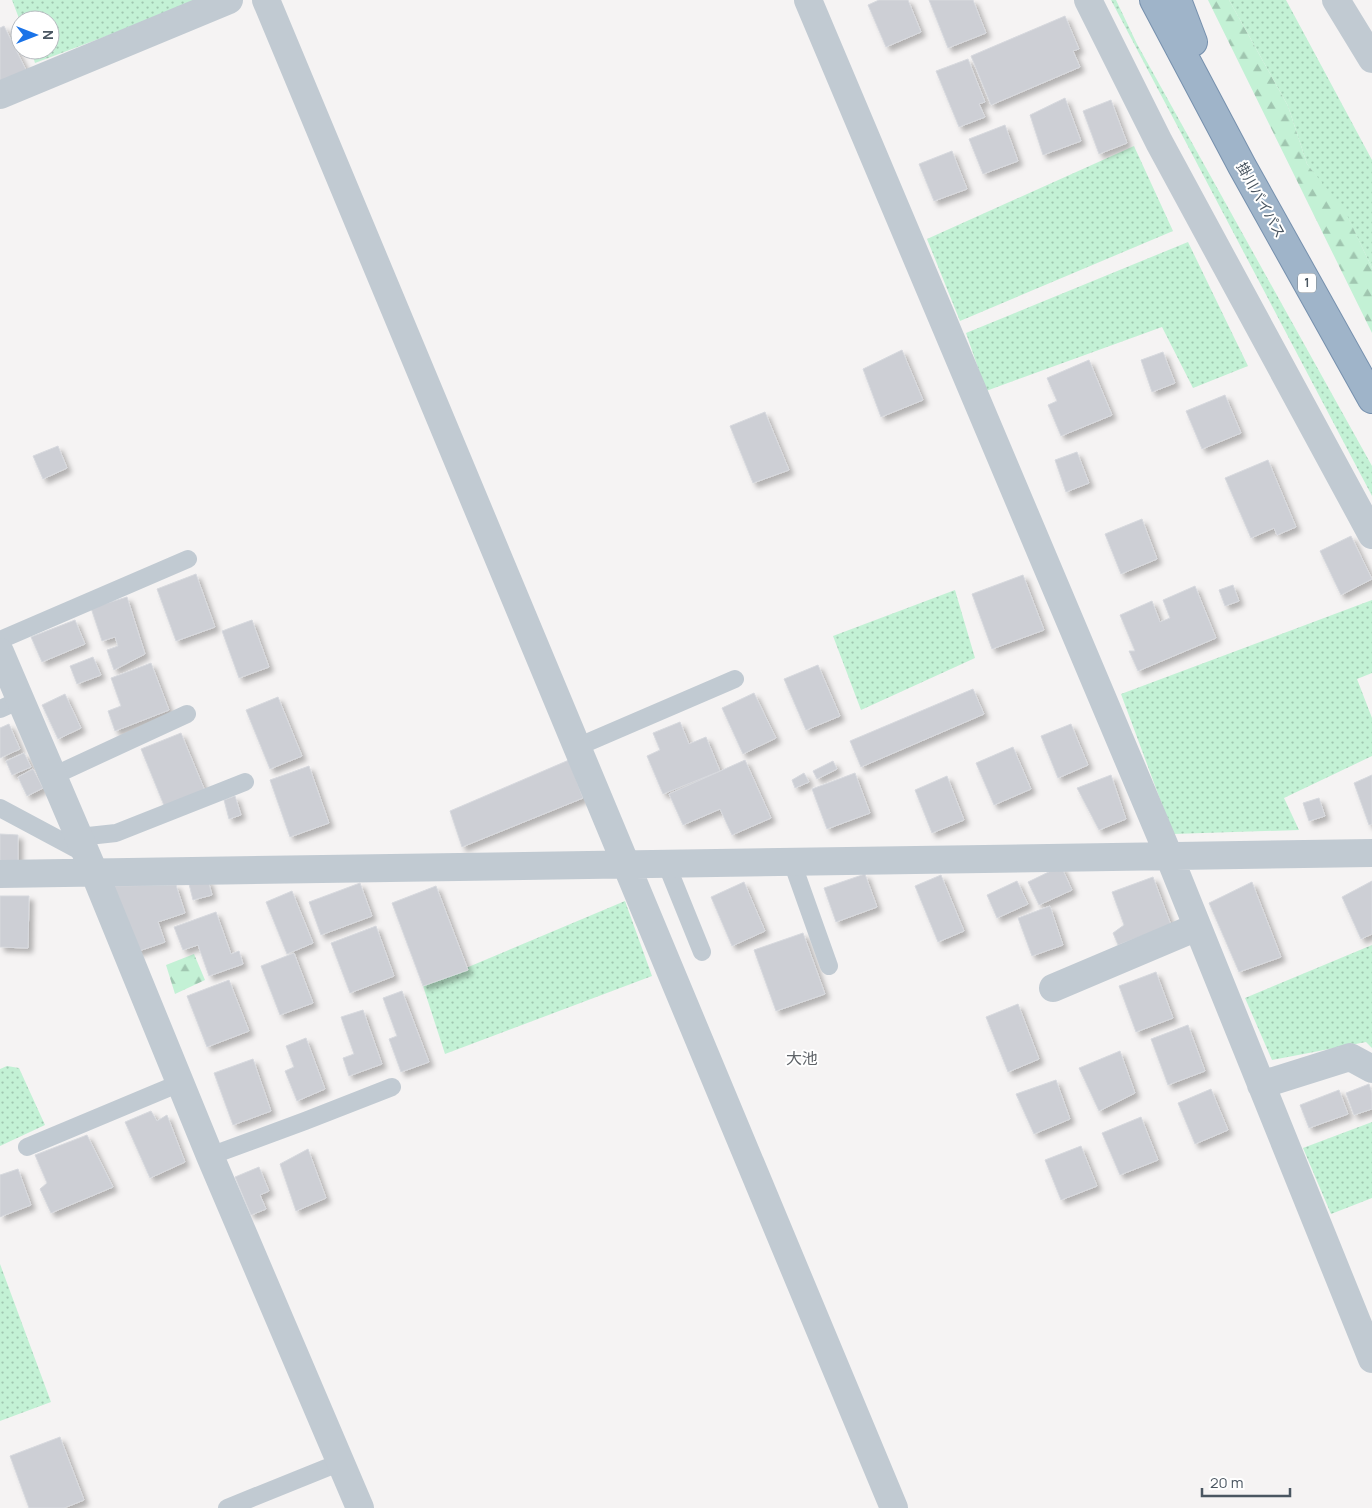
<svg xmlns="http://www.w3.org/2000/svg" width="1372" height="1508" viewBox="0 0 1372 1508" font-family="Manrope,'Noto Sans JP',sans-serif">
	<defs>
		<pattern id="grass-dots" width="8" height="8" patternUnits="userSpaceOnUse" patternTransform="scale(1.25)"><rect width="8" height="8" fill="#c3f1d5"/><path d="M2 2h.1M6 6h.1" fill="none" stroke="#a0c6b0" stroke-width="1.8" stroke-linecap="round"/></pattern>
		<pattern id="forest-firs" width="22" height="20" patternUnits="userSpaceOnUse" patternTransform="scale(1.25)"><rect width="22" height="20" fill="#c3f1d5"/><path d="M5 1l3.5 6h-7zM16 11l3.5 6h-7z" fill="#a0c6b0"/></pattern>
		<filter id="shadow"><feDropShadow dx="4.5" dy="4.5" stdDeviation="2.5" flood-color="#0004"/></filter>
	</defs>
	<rect width="100%" height="100%" fill="#f5f3f3"/>
	<path fill="url(#grass-dots)" d="M12 0H202L35 63 31 50H50V20L20 21Z
		M1111 0H1116L1137 44 1372 466V496Z
		M1229 0H1286L1372 160V268L1349 220 1307 164 1288 106Z
		M1134 146 1173 231 960 321 927 239Z
		M1188 242 1248 366 1193 388 1162 327 986 391 966 333Z
		M955 590 975 658 861 710 833 636Z
		M1372 600V673L1357 679 1372 718V756L1284 798 1299 830 1173 834 1121 694Z
		M625 901 652 976 445 1054 423 986Z
		M1372 945V1048L1366 1042 1272 1060 1245 998Z
		M7 1066 19 1068 45 1125 0 1146V1069Z
		M1372 1122V1198L1331 1214 1303 1148Z
		M0 1264 51 1402 0 1421Z"/>
	<path fill="url(#forest-firs)" d="M1208 0H1229L1288 106 1307 164 1346 213 1372 268V333Z
		M194 954 205 980 175 994 166 965Z"/>
	<path fill="#cdcfd5" stroke="#d7d9de" filter="url(#shadow)" d="M879 0H908L921 32 886 47 868 5Z
		M929 0H973L986 33 948 48Z
		M1065 16 1079 49 1073 51 1080 67 991 105 971 56Z
		M4 26 26 70 0 83V28Z
		M968 59 985 102 979 104 985 117 959 127 936 71Z
		M1065 98 1081 141 1043 155 1030 115Z
		M1111 100 1127 143 1099 154 1083 111Z
		M1005 125 1018 161 983 174 969 139Z
		M952 151 967 189 934 201 919 164Z
		M902 350 923 400 881 417 863 369Z
		M1163 352 1175 383 1152 392 1141 360Z
		M1089 360 1112 415 1061 436 1048 405 1057 401 1047 378Z
		M1225 395 1241 433 1202 449 1186 411Z
		M765 412 789 470 753 483 730 426Z
		M58 446 67 468 43 479 33 456Z
		M1077 452 1089 483 1066 492 1055 460Z
		M1268 460 1296 527 1277 535 1274 528 1251 538 1225 478Z
		M1142 519 1157 559 1121 574 1105 534Z
		M1351 536 1372 579 1341 595 1320 551Z
		M196 574 215 627 176 641 157 589Z
		M1023 575 1044 630 992 649 972 594Z
		M1233 585 1239 601 1225 606 1219 590Z
		M1195 586 1216 638 1138 671 1129 651H1135L1120 615 1152 601 1160 622 1170 618 1163 600Z
		M127 597 145 654 114 670 107 650 118 646 115 637 102 641 91 608Z
		M75 620 85 644 42 662 31 637Z
		M252 620 269 667 239 678 222 631Z
		M93 657 101 675 77 684 70 666Z
		M151 663 169 710 115 731 108 711 121 706 111 678Z
		M818 665 840 716 806 730 784 679Z
		M973 689 984 714 861 767 850 741Z
		M754 693 776 738 743 754 722 708Z
		M65 694 81 728 58 739 42 705Z
		M278 697 302 756 270 769 246 710Z
		M680 722 689 744 706 737 720 771 663 794 647 756 660 750 653 733Z
		M9 724 20 749 0 758V728Z
		M1071 724 1088 765 1058 778 1041 736Z
		M181 733 205 791 165 808 141 749Z
		M1013 747 1031 789 994 805 976 763Z
		M24 753 31 767 12 775 6 761Z
		M569 760 583 798 462 847 450 811Z
		M745 760 771 818 732 835 720 809 683 825 669 794Z
		M833 761 837 769 817 779 813 771Z
		M309 766 329 823 290 837 270 780Z
		M33 769 43 788 27 796 18 777Z
		M804 773 809 782 795 788 792 780Z
		M855 773 870 813 827 829 812 789Z
		M1111 775 1126 819 1099 830 1077 788Z
		M1372 775V824L1369 825 1354 783Z
		M947 776 964 820 932 833 915 790Z
		M235 796 241 815 229 819 224 800Z
		M1319 798 1325 816 1309 821 1303 803Z
		M0 834 18 835V862L0 861Z
		M1061 866 1072 890 1039 905 1028 882Z
		M865 874 877 907 836 922 824 888Z
		M941 875 964 931 938 942 915 886Z
		M1153 877 1171 925 1118 945 1113 933 1124 925 1112 892Z
		M208 880 212 895 193 900 189 884Z
		M1017 881 1028 904 997 918 987 895Z
		M1372 881V934L1361 939 1342 897Z
		M744 882 765 931 732 946 711 897Z
		M1252 882 1281 957 1239 972 1209 903Z
		M360 883 372 916 321 935 309 902Z
		M176 885 185 913 158 922 165 942 136 952 113 886Z
		M436 886 468 970 423 986 392 903Z
		M292 891 313 943 287 954 266 902Z
		M0 896H29L28 948 0 947Z
		M1050 906 1063 945 1032 956 1018 918Z
		M216 912 231 954 239 951 243 964 209 976 198 945 183 950 174 927Z
		M376 926 394 976 350 993 331 943Z
		M803 933 825 994 776 1011 754 950Z
		M294 953 313 1003 280 1015 261 966Z
		M1156 972 1173 1018 1136 1032 1119 986Z
		M229 980 249 1031 207 1047 187 996Z
		M402 991 429 1062 401 1072 389 1039 397 1036 383 998Z
		M1018 1004 1039 1059 1008 1072 986 1017Z
		M363 1010 382 1064 349 1076 343 1058 354 1054 341 1017Z
		M1188 1025 1205 1071 1168 1085 1151 1039Z
		M306 1038 325 1089 297 1101 285 1071 294 1067 286 1046Z
		M1120 1051 1135 1093 1099 1111 1079 1068Z
		M253 1059 271 1111 233 1125 214 1073Z
		M1056 1080 1070 1119 1034 1134 1016 1094Z
		M1369 1084 1372 1093V1109L1354 1115 1346 1093Z
		M1211 1089 1228 1130 1195 1144 1178 1103Z
		M1339 1090 1348 1114 1309 1128 1300 1105Z
		M151 1111 157 1121 167 1115 185 1162 150 1178 125 1122Z
		M1141 1117 1158 1160 1120 1175 1102 1133Z
		M87 1135 113 1187 51 1213 40 1189 47 1183 35 1155Z
		M1081 1146 1097 1186 1061 1200 1045 1160Z
		M308 1149 326 1198 296 1211 280 1164Z
		M259 1167 269 1191 260 1195 266 1209 251 1215 235 1177Z
		M18 1169 31 1205 0 1217V1175Z
		M60 1437 84 1500 64 1508H29L10 1456Z"/>
	<g fill="none" stroke-linecap="round" stroke-linejoin="round">
		<g stroke="#7690ad" stroke-width="30">
			<path id="trunk" d="M1154 0 1242 166 1372 399
				M1177 0 1193 42"/>
		</g>
		<path stroke="#c1cad2" stroke-width="18" d="M0 640 188 559
			M0 709 20 700
			M577 747 735 679
			M53 776 187 714
			M0 808 86 854
			M79 837 116 833 245 782
			M792 862 829 966
			M678 864 670 873 702 952
			M27 1147 180 1083
			M210 1156 305 1121 392 1087
			M227 1508 341 1462"/>
		<path stroke="#c1cad2" stroke-width="28" d="M266 0 894 1508
			M808 0 1169 856 1372 1359
			M1088 0 1159 142 1372 535
			M1336 0 1372 59
			M0 95 229 0
			M0 652 94 872 210 1156 360 1508
			M0 874 1372 853
			M1053 988 1197 927
			M1261 1085 1350 1057 1372 1069"/>
		<use href="#trunk" stroke="#9fb4c9" stroke-width="28"/>
	</g>
	<g text-anchor="middle" stroke-width="4" stroke-linejoin="round" paint-order="stroke">
		<rect fill="#fff" stroke="#808990" stroke-width="1" x="1298" y="273.5" width="18" height="19" rx="4"/>
		<g font-size="12" font-weight="bold" fill="#4a5661">
			<text x="1307" y="287">1</text>
		</g>
		<g font-size="14" fill="#4a5661" stroke="#fff">
			<text transform="translate(1261 200) rotate(61)" y="5">掛川バイパス</text>
		</g>
		<g font-size="16" fill="#5f6368" stroke="#fff">
			<text x="802" y="1064">大池</text>
		</g>
	</g>
	<g transform="translate(35 35) rotate(90)"><circle r="24" fill="#ffffff" stroke="#b7bbc0"/>
	<path d="M0-4L9 19L0 12L-9 19Z" fill="#1a73e8"/>
	<text y="-8" font-size="14" font-weight="bold" text-anchor="middle" fill="#4a5661">N</text>
	</g>
	<path d="M1202 1488v8h88v-8" fill="none" stroke="#4a5661" stroke-width="2.5"/>
	<text x="1210" y="1488" font-size="15" fill="#4a5661" stroke="#ffffff" stroke-width="4" paint-order="stroke">20 m</text>
</svg>
